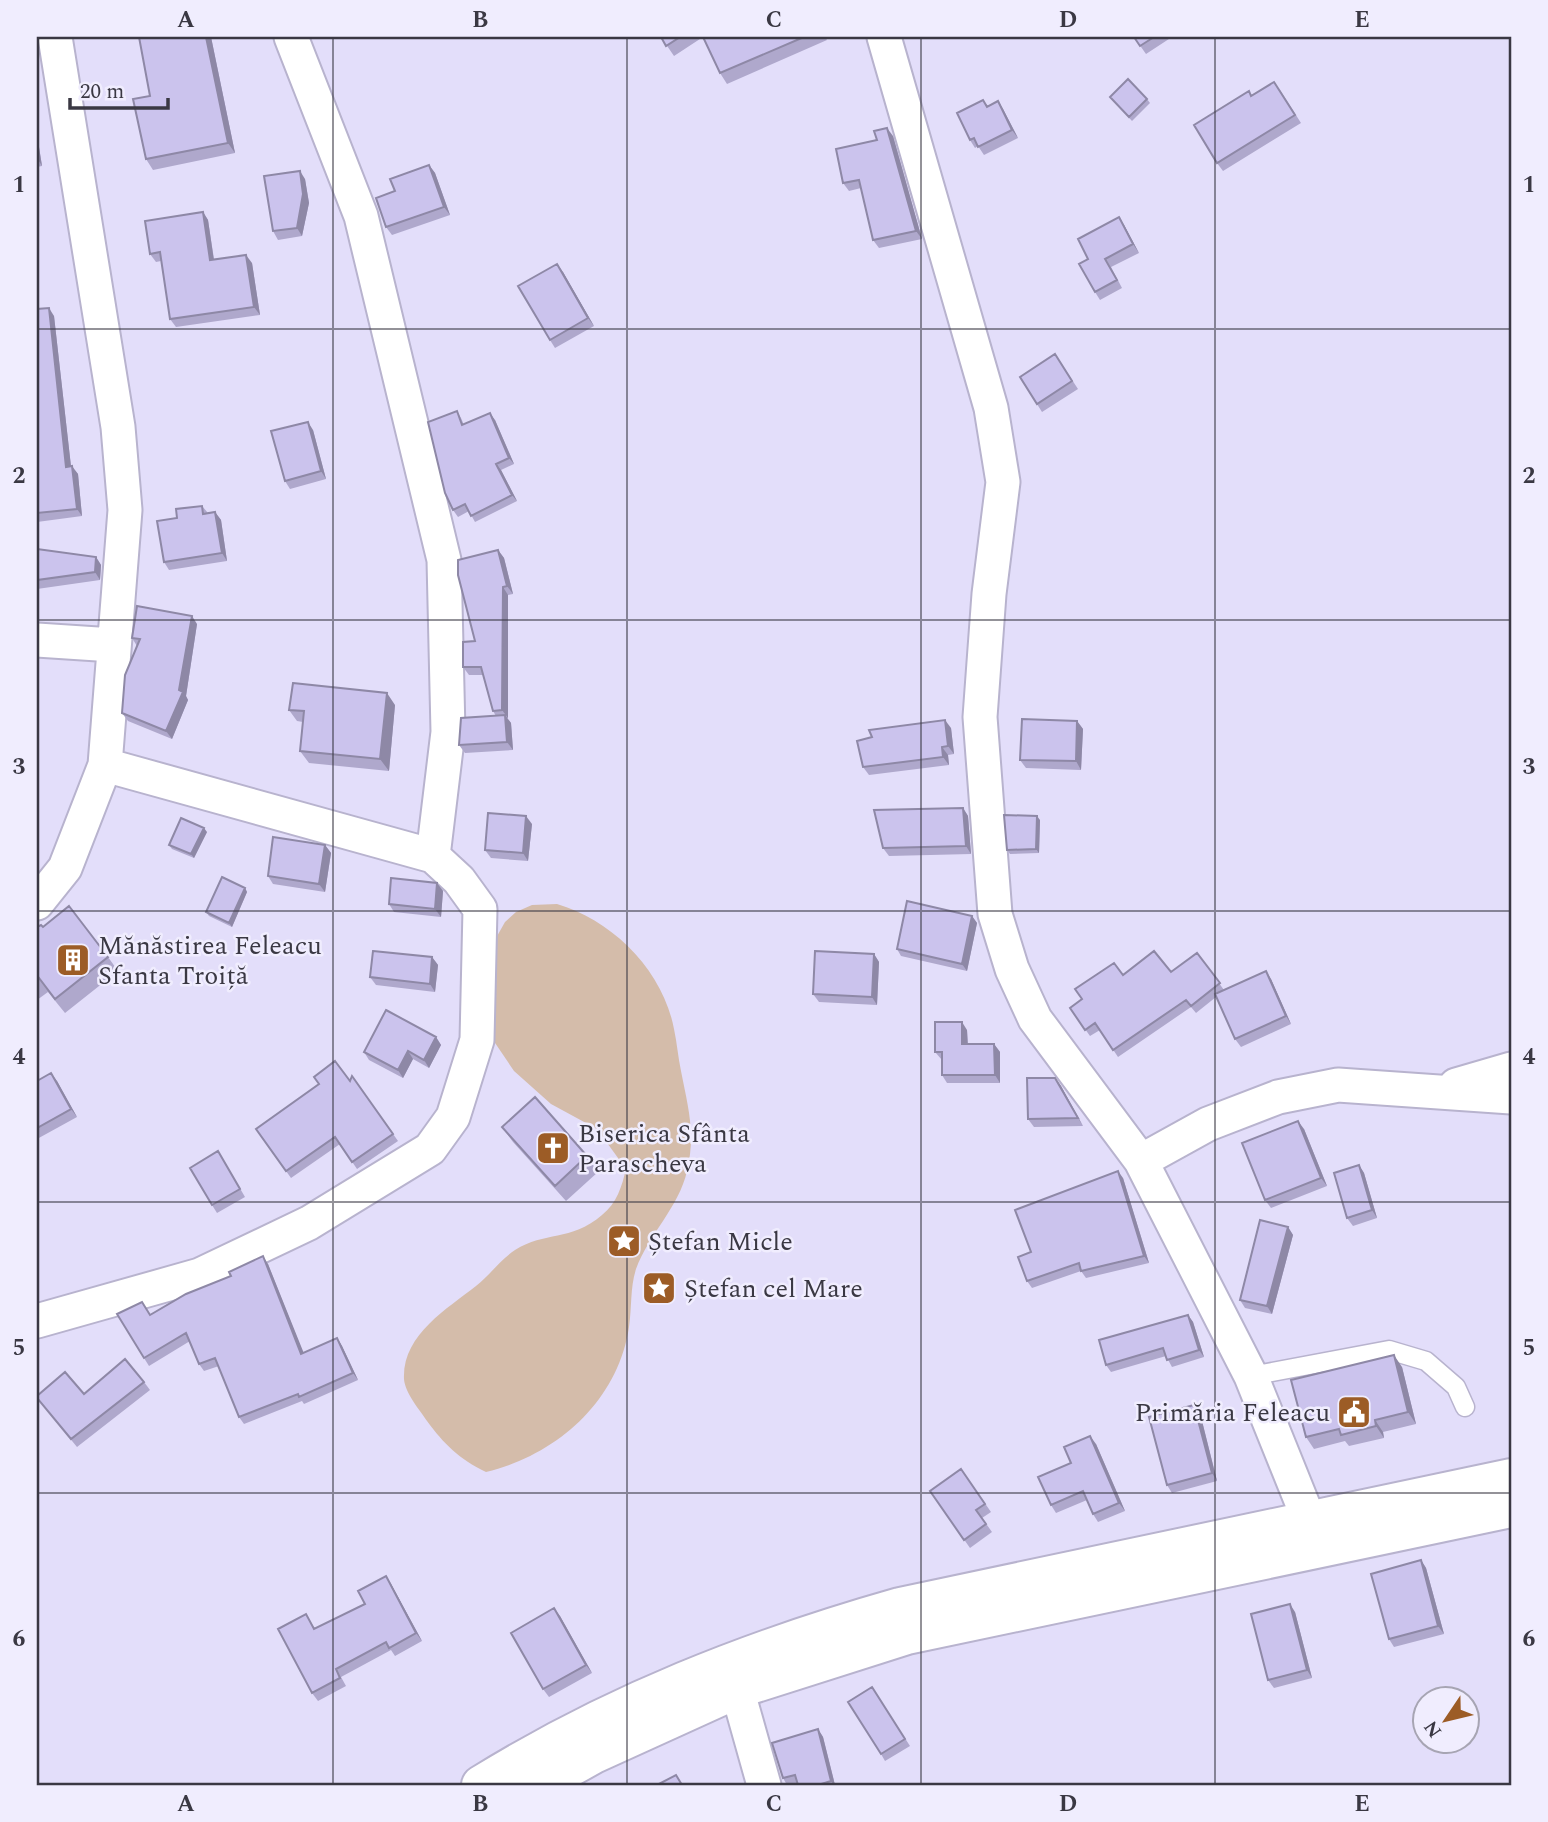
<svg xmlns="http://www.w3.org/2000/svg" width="1548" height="1822" viewBox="0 0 1548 1822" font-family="Spectral,serif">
	<rect width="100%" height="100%" fill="#e3defa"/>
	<path fill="#d4bcaa" d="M557 904C612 920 663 970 674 1029 677 1043 678 1057 681 1071 688 1107 696 1133 687 1171 679 1207 649 1234 636 1269 630 1288 632 1307 629 1327 618 1401 557 1455 486 1472 459 1459 444 1444 427 1421 419 1409 405 1393 404 1379 402 1335 447 1309 476 1286 490 1275 500 1260 515 1250 545 1231 570 1242 602 1215 617 1203 622 1186 626 1169L597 1129 551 1104 514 1071 491 1037 496 938 505 922 516 912 532 905Z"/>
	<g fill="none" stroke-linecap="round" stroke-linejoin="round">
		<g stroke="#b8b3ce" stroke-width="21">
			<path id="lane" d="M1251 1376 1389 1350 1426 1361 1456 1387 1465 1407"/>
		</g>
		<g stroke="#b8b3ce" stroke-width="37">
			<path id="street" d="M884 37 991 408 1003 482 989 594 980 717 995 914 1012 969 1035 1019 1141 1161 1251 1376 1309 1520
				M37 640 113 645
				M105 765 433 856
				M37 903 65 868 105 765 125 510 118 427 55 37
				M1456 1085 1511 1069
				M1141 1161 1208 1124 1278 1097 1338 1085 1511 1097
				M37 1321 200 1275 309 1223 430 1149 453 1117 477 1040 480 909 459 880 433 856 448 732 444 560 361 216 291 37
				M737 1689 764 1785"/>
		</g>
		<g stroke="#b8b3ce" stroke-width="42">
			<path id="primary" d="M481 1785C612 1704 752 1649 900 1607L1511 1478
				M538 1785 594 1754 737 1689 907 1635 1511 1508"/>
		</g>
		<use href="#lane" stroke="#fff" stroke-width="18"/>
		<use href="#street" stroke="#fff" stroke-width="33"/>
		<use href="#primary" stroke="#fff" stroke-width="38"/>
	</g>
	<path fill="#afa8cc" d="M139 37H211L235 153 153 170 146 159 150 96Z
		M661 37H825L827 40 727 84 720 73 703 37 674 56Z
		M1134 37H1172L1146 54Z
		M1280 90 1301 123 1223 171 1217 163 1252 96Z
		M1110 97 1147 99 1150 103 1132 121Z
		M983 100 988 106 998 101 1003 109 1018 138 984 155 978 146 975 148 970 140Z
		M37 134 42 166 37 167Z
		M893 136 922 239 879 248 873 240 861 188 849 191 843 183Z
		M429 165 435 173 450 215 392 235 386 227 395 191Z
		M305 179 309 203 302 236 278 240 273 231Z
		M203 212 208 220 214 259 252 263 260 315 176 327 170 319 161 261 156 262 150 254Z
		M1124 225 1139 253 1111 267 1122 288 1100 300 1095 292 1088 259Z
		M563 272 594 326 555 348 550 340Z
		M37 309 54 316 71 467 78 474 82 516 37 522Z
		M1055 354 1078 389 1042 412 1020 377Z
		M457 411 461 418 464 425 495 420 514 464 501 470 517 501 475 522 469 511 458 517 453 510Z
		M313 430 326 479 290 489 285 481Z
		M202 506 208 513 215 512 221 520 227 561 169 570 164 562 177 518Z
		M37 549 96 557 101 565 100 580 37 589Z
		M498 550 504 558 513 594 508 595V718H507L511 723 513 750 465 753 459 745 496 716 493 711 483 675H469L463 667 475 641Z
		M197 624 186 696 188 700 172 739 128 721 122 713 137 646 132 638Z
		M395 705 389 771 309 763 300 751 303 722 297 721 289 710Z
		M1077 721 1083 729 1081 770 1026 768 1020 760Z
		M951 728 954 754 948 755 949 765 869 775 863 767Z
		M963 808 968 816 971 854 889 856 883 848Z
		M1040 820 1039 853 1010 854 1007 850Z
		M532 824 528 861 491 858 485 850Z
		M207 832 194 858 172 849 169 845Z
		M325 845 331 853 325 892 273 884 268 876Z
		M437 883 443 891 441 917 394 912 389 904Z
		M245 888 247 892 232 927 209 916 206 912Z
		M972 916 977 923 967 971 901 956 897 949Z
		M37 927H43L108 957 118 971 65 1013 48 992 37 1000Z
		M1197 953 1224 990 1271 979 1291 1024 1241 1047 1235 1039 1216 997 1196 1013 1191 1007 1118 1057 1100 1030 1090 1036 1070 1008 1123 975 1171 972Z
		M874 954 879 962 877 1005 819 1002 813 994Z
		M432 957 438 965 435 992 376 985 370 977Z
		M967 1030 968 1044H994L1000 1052V1083H947L942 1075V1060L935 1052Z
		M436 1037 441 1045 429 1068 413 1059 403 1078 369 1060 364 1052Z
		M352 1076 398 1141 357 1169 340 1144 291 1178 256 1129 350 1081Z
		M1055 1078 1061 1086 1083 1126 1034 1127 1028 1119Z
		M37 1081H57L77 1117 37 1139Z
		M502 1127 587 1156 598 1172 566 1201 513 1142Z
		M1304 1129 1327 1186 1271 1208 1265 1200Z
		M223 1159 245 1197 217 1213 212 1205Z
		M1359 1165 1364 1173 1377 1218 1353 1226 1347 1218Z
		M1123 1178 1149 1263 1086 1278 1081 1271 1032 1288 1027 1281 1031 1252Z
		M1288 1227 1293 1235 1272 1314 1245 1308 1240 1300Z
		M268 1264 303 1353 337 1338 342 1346 358 1380 304 1404 302 1401 244 1424 239 1417 219 1366 204 1371 199 1364 190 1341 149 1366 144 1358 151 1315Z
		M1188 1315 1193 1322 1204 1357 1172 1367 1166 1356 1111 1372 1106 1365Z
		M1402 1367 1416 1424 1383 1432 1384 1438 1349 1446 1345 1441 1314 1449 1306 1437Z
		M144 1382 150 1390 77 1447 37 1398 84 1394Z
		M1200 1413 1217 1481 1172 1493 1167 1485Z
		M1096 1444 1125 1511 1098 1522 1093 1514 1087 1500 1056 1513 1051 1505 1071 1463Z
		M961 1469 991 1512 982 1518 992 1532 970 1548 930 1491Z
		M1421 1560 1426 1568 1444 1634 1394 1647 1389 1639Z
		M386 1576 391 1584 422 1641 395 1656 391 1650 341 1677 346 1686 318 1701 312 1693 306 1614 315 1629 365 1604Z
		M1295 1612 1312 1678 1274 1688 1268 1680Z
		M560 1616 592 1673 549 1697 543 1689Z
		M872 1687 910 1746 885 1761 881 1754Z
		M818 1729 823 1737 835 1785H798L797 1783 787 1785 783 1778Z"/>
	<path fill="#8e88a6" d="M206 37H211L235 153 228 143Z
		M998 101 1003 109 1018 138 1012 130Z
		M887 128 893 136 922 239 916 231Z
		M37 134V135L42 166 37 158Z
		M429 165 435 173 450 215 444 207Z
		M300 171 305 179 309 203 302 236 297 228Z
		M203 212 208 220 215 268 210 260Z
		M1119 217 1124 225 1139 253 1133 244Z
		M246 255 252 263 260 315 254 307Z
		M557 264 563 272 594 326 588 318Z
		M49 308 54 316 72 475 66 467Z
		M490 413 495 420 514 464 509 458Z
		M308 422 313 430 326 479 321 471Z
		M496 464 501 470 517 501 512 495Z
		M72 466 78 474 82 516 77 509Z
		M215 512 221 520 227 561 222 553Z
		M498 550 504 558 513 594 507 586Z
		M96 557 101 565 100 580 95 572Z
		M503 587 508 595V718L502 710Z
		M192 616 197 624 186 696 188 700 172 739 166 731 179 690Z
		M387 693 395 705 389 771 380 759Z
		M505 715 511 723 513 750 507 742Z
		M945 720 951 728 954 754 948 746Z
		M1077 721 1083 729 1081 770 1076 761Z
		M942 747 948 755 949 765 943 757Z
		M963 808 968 816 971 854 966 846Z
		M526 816 532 824 528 861 523 853Z
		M1037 816 1040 820 1039 853 1036 849Z
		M204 828 207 832 194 858 191 854Z
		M325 845 331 853 325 892 319 884Z
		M437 883 443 891 441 917 435 909Z
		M245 888 247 892 232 927 229 923Z
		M972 916 977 923 967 971 962 964Z
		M874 954 879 962 877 1005 872 997Z
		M432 957 438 965 435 992 430 984Z
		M1266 971 1271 979 1291 1024 1286 1016Z
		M962 1022 967 1030 968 1052 962 1044Z
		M436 1037 441 1045 429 1068 424 1060Z
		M994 1044 1000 1052V1083L995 1075Z
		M408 1051 413 1059 403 1078 398 1070Z
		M51 1073 57 1081 77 1117 71 1109Z
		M1055 1078 1061 1086 1083 1126 1078 1118Z
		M1298 1121 1304 1129 1327 1186 1321 1178Z
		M1359 1165 1364 1173 1377 1218 1372 1210Z
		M1118 1171 1123 1178 1149 1263 1144 1256Z
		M1288 1227 1293 1235 1272 1314 1267 1306Z
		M263 1256 268 1264 307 1361 301 1354Z
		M1188 1315 1193 1322 1204 1357 1199 1350Z
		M337 1338 342 1346 358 1380 353 1373Z
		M1394 1355 1402 1367 1416 1424 1408 1412Z
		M1194 1405 1200 1413 1217 1481 1212 1473Z
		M1375 1420 1383 1432 1384 1438 1376 1426Z
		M1090 1436 1096 1444 1125 1511 1119 1503Z
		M1421 1560 1426 1568 1444 1634 1438 1626Z
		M386 1576 391 1584 422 1641 416 1633Z
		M1290 1604 1295 1612 1312 1678 1307 1670Z
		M554 1608 560 1616 592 1673 586 1665Z
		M818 1729 823 1737 835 1785H834L831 1781Z"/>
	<path fill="#cbc3ed" stroke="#8e88a6" stroke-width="2" d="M139 37H206L228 143 146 159 133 99 150 96Z
		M661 37H680L666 46Z
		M703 37H804L720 73Z
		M1134 37H1154L1140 46Z
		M1128 79 1147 99 1129 117 1110 97Z
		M1274 82 1295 115 1217 163 1194 125 1249 91 1251 96Z
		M983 100 987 107 998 101 1012 130 978 147 974 138 970 140 957 113Z
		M887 128 916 231 873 240 859 180 843 183 836 149 877 140 874 131Z
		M429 165 444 207 386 227 376 198 395 191 390 179Z
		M300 171 303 194 297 228 273 231 264 176Z
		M203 212 210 260 246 255 254 307 170 319 160 252 150 254 145 221Z
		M1119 217 1133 244 1105 259 1117 280 1095 292 1079 264 1088 259 1078 239Z
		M557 264 588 318 550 340 518 286Z
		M49 308 66 467 72 466 77 509 37 513V309Z
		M1055 354 1072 381 1037 404 1020 377Z
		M457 411 462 425 490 413 509 458 496 464 512 495 471 516 465 504 453 510 445 493 428 422Z
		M308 422 321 471 285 481 271 431Z
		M202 506 203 514 215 512 222 553 164 562 157 521 177 518 176 509Z
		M37 549 96 557 95 572 37 580Z
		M498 550 507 586 503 587 502 710 493 711 481 667H463V642L475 641 458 575V560Z
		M137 606 192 616 179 690 183 692 166 731 122 713 125 675 140 639 132 638Z
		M293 683 387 693 380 759 300 751 304 711 289 710Z
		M505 715 507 742 459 745 461 718Z
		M1022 719 1077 721 1076 761 1020 760Z
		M945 720 948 746 942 747 943 757 863 767 857 741 872 737 869 730Z
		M963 808 966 846 883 848 874 810Z
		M488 813 526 816 523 853 485 850Z
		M1004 815 1037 816 1036 849 1007 850Z
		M181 818 204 828 191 854 169 845Z
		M273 837 325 845 319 884 268 876Z
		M222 877 245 888 229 923 206 912Z
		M391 878 437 883 435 909 389 904Z
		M907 901 972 916 962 964 897 949Z
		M69 906 108 957 55 999 39 978 37 980V927L41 925 43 927Z
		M373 951 432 957 430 984 370 977Z
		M815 951 874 954 872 997 813 994Z
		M1154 951 1171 972 1197 953 1220 983 1191 1006 1186 1000 1113 1050 1095 1023 1085 1030 1070 1008 1082 999 1075 989 1114 963 1123 975Z
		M1266 971 1286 1016 1235 1039 1215 994Z
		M386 1010 436 1037 424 1060 408 1051 398 1070 364 1052Z
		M935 1022H962V1044H994L995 1075H942V1052H935Z
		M335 1061 350 1081 352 1076 393 1134 352 1162 335 1137 286 1171 256 1129 319 1084 314 1077Z
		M51 1073 71 1109 37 1128V1081Z
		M1027 1078H1055L1078 1118 1028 1119Z
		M535 1097 587 1156 555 1186 502 1127Z
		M1298 1121 1321 1178 1265 1200 1242 1143Z
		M218 1151 240 1189 212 1205 190 1168Z
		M1359 1165 1372 1210 1347 1218 1334 1173Z
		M1118 1171 1144 1256 1081 1271 1079 1263 1027 1281 1018 1257 1031 1252 1015 1210Z
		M1260 1220 1288 1227 1267 1306 1240 1300Z
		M263 1256 301 1354 337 1338 353 1373 299 1397 298 1394 239 1417 215 1358 199 1364 186 1333 144 1358 117 1314 142 1302 150 1315 186 1294 231 1276 229 1272Z
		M1188 1315 1199 1350 1167 1360 1163 1348 1106 1365 1099 1340Z
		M1394 1355 1408 1412 1375 1420 1376 1426 1341 1435 1339 1429 1306 1437 1291 1380Z
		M125 1359 144 1382 71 1439 37 1398V1396L65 1372 84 1394Z
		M1194 1405 1212 1473 1167 1485 1149 1417Z
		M1090 1436 1119 1503 1093 1514 1083 1491 1051 1505 1038 1477 1071 1463 1064 1447Z
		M961 1469 985 1504 976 1510 986 1524 964 1540 930 1491Z
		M1421 1560 1438 1626 1389 1639 1371 1574Z
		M386 1576 416 1633 389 1648 386 1642 336 1669 340 1678 312 1693 278 1629 306 1614 314 1629 365 1604 358 1591Z
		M1290 1604 1307 1670 1268 1680 1251 1614Z
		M554 1608 586 1665 543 1689 511 1633Z
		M872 1687 905 1739 881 1754 848 1702Z
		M818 1729 831 1781 818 1785H798L795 1775 783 1778 772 1743Z
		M676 1775 682 1785H657Z"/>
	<path fill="none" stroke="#3a3843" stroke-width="2" stroke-opacity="0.55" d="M333 37V1785M627 37V1785M921 37V1785M1215 37V1785M37 329H1511M37 620H1511M37 911H1511M37 1202H1511M37 1493H1511"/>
	<defs>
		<g id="building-square" transform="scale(1.75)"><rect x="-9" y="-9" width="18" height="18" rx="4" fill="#9c5c26" stroke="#f0edfe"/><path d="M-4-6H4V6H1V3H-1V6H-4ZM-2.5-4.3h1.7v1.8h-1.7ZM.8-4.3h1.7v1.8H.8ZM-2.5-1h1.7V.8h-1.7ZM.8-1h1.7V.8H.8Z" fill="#fff"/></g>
		<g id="church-square" transform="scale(1.75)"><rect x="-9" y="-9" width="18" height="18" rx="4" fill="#9c5c26" stroke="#f0edfe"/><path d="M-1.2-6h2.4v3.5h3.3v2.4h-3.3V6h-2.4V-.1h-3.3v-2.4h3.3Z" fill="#fff"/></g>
		<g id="sight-square" transform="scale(1.75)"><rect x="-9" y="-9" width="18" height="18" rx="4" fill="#9c5c26" stroke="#f0edfe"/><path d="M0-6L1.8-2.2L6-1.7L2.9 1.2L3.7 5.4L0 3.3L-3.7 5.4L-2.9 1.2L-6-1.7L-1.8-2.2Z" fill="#fff"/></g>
		<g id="civic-square" transform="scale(1.75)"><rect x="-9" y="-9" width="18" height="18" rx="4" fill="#9c5c26" stroke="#f0edfe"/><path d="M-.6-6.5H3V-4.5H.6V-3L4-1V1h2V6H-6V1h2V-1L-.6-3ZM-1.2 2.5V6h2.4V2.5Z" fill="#fff"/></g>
	</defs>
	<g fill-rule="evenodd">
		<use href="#building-square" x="73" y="960"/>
		<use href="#church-square" x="553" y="1148"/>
		<use href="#sight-square" x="624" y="1241"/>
		<use href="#sight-square" x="659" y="1288"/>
		<use href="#civic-square" x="1354" y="1412"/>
	</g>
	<g text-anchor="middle" stroke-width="5" stroke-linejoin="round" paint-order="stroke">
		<g font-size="26" fill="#3a3843" stroke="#f0edfe" text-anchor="start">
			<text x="98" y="954">Mănăstirea Feleacu<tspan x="98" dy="30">Sfanta Troiță</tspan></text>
			<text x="578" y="1142">Biserica Sfânta<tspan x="578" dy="30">Parascheva</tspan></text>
			<text x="648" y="1250">Ștefan Micle</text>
			<text x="684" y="1297">Ștefan cel Mare</text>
			<text x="1330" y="1421" text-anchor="end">Primăria Feleacu</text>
		</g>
	</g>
	<rect width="1548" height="1822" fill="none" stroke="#f0edfe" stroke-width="77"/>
	<g transform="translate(1446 1720) rotate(235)"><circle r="33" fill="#f0edfe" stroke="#a7a5b3" stroke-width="2"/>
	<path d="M0-5L12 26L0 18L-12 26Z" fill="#9c5c26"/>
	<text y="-10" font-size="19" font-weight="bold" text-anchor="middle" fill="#3a3843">N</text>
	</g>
	<path d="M70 98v10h98v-10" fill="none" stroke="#3a3843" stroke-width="3.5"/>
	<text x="80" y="98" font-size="21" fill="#3a3843" stroke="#f0edfe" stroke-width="5" paint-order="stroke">20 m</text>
	<rect x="38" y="38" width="1472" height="1746" fill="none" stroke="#3a3843" stroke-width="2.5"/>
	<g font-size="23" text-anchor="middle" font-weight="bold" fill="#3a3843">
		<text x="186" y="27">A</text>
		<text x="480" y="27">B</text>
		<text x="774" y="27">C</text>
		<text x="1068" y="27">D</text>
		<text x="1362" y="27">E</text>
		<text x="19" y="192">1</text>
		<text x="1529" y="192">1</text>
		<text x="19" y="483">2</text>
		<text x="1529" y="483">2</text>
		<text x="19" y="774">3</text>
		<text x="1529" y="774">3</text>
		<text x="19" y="1064">4</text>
		<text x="1529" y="1064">4</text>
		<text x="19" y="1355">5</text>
		<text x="1529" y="1355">5</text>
		<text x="19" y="1646">6</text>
		<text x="1529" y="1646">6</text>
		<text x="186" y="1811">A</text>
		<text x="480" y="1811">B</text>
		<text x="774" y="1811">C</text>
		<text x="1068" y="1811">D</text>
		<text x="1362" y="1811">E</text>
	</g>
</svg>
